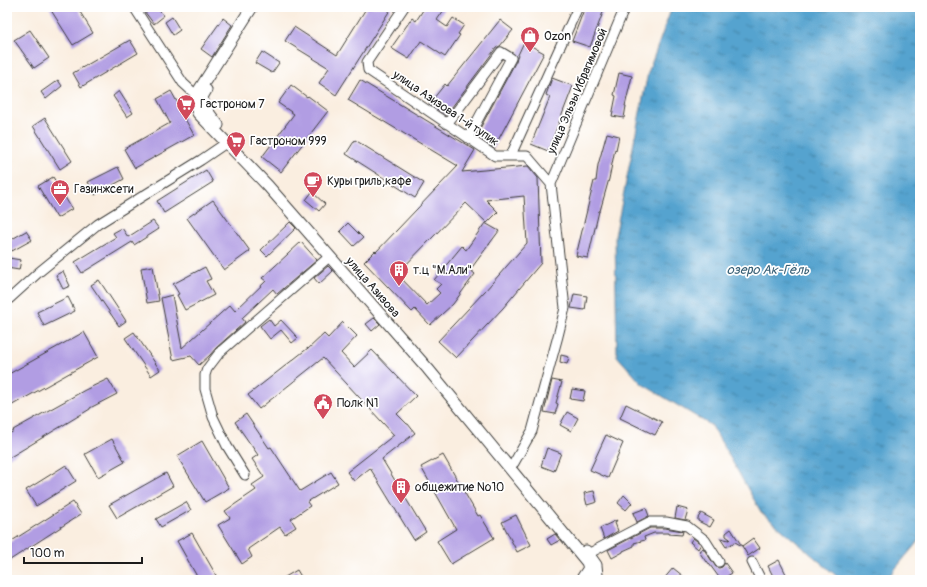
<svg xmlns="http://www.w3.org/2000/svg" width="927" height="587" viewBox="0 0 927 587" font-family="Pangolin,sans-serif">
	<defs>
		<pattern id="water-ripples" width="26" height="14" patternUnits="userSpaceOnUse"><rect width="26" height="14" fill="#55a3cf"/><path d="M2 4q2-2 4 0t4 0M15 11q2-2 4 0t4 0" fill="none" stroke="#4684a7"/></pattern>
	</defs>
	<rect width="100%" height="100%" fill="#fff"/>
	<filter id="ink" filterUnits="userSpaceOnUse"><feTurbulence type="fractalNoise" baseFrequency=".025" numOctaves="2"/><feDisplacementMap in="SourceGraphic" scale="8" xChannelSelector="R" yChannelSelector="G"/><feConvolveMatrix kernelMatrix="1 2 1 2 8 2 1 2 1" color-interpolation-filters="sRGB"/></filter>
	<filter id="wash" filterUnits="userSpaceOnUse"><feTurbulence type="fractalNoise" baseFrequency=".012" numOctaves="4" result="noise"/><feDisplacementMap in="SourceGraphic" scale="16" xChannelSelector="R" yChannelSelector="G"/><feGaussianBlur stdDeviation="0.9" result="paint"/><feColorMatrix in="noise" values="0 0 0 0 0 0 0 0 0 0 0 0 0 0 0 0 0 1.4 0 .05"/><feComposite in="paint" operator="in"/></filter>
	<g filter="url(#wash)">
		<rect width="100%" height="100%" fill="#faeee0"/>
		<path fill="url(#water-ripples)" stroke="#386076" d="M672 7H920V539L891 574 875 580H847L840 579 761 512 712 426 642 384 617 356 615 236 648 73Z"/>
		<g id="blocks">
			<path fill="#b19de3" d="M49 7H77L93 33 73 45Z
				M141 7H157L164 16 154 24Z
				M367 7H392L336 95 319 83 329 68 285 41 294 27 337 55Z
				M425 7H446L437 20 447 27 453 18 464 25 458 34 460 35 445 57 421 41 409 59 391 48 412 18 416 21Z
				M585 7H605L590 47 572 41Z
				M172 17 180 30 173 35 165 22Z
				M223 18 232 25 212 57 201 49Z
				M500 20 513 30 500 46 496 48 446 115 429 104 445 84 447 86Z
				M30 30 49 58 34 68 14 40Z
				M130 40 138 53 81 87 73 73Z
				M524 42 544 53 494 148 476 136 516 61 517 57Z
				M262 52 279 63 272 73 255 63Z
				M619 73 632 76 625 106H626L624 118 612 116 616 96 614 95Z
				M552 78 573 86 548 151 531 144 550 97 546 95Z
				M58 80 62 86 46 99 41 92Z
				M360 80 475 150 462 172 528 166 538 178 541 263 503 308 456 358 438 341 485 291 527 243 524 196 486 200 498 212 487 223 466 203 397 274 427 305 440 293 436 289 441 284 434 280 462 246 466 250 485 223 499 231 470 270 475 274 453 304 430 325 415 309 412 312 364 262 375 251 376 252 458 166 348 100Z
				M291 85 307 97 308 96 328 111 281 172 262 157 294 114 278 103Z
				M119 91 133 113 127 117 113 96Z
				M171 91 181 109 180 110 194 135 135 168 124 149 170 123 157 99Z
				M45 118 72 161 60 169 33 126Z
				M607 133 619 136 616 150 615 149 609 179 600 211H599L588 258 576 256 594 181H596L598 165Z
				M355 140 424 183 415 198 346 154Z
				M118 167 124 179 95 195 88 182Z
				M206 170 213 182 164 213 157 201Z
				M53 177 72 209 57 218 38 186Z
				M312 192 325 204 319 211 306 200Z
				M213 200 250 251 224 270 187 218Z
				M153 221 159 229 134 245 132 242 82 273 75 262 116 237 113 233 122 228 128 237Z
				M290 222 296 228 267 256 261 250Z
				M348 223 363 238 354 246 340 231Z
				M26 231 32 240 12 251 7 242Z
				M301 242 317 260 277 294 273 289 242 318 245 322 216 348 210 355 199 365 191 356 173 360 161 298 172 295 182 348 230 305 235 311 266 281 262 278Z
				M9 258 21 260 19 270 7 268Z
				M153 266 159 301 147 303 141 268Z
				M328 266 333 271 319 284 314 278Z
				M205 267 211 279 206 281 214 295 185 310 177 295 179 294 173 284Z
				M63 271 70 286 63 289 56 275Z
				M99 280 126 321 119 326 91 285Z
				M574 294 587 296 585 310 571 308Z
				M68 297 75 311 44 326 37 312Z
				M374 318 380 324 372 331 366 324Z
				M269 319 274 326 281 320 298 338 292 343 281 330 270 339 260 326Z
				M343 322 357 336 341 353 354 367 372 350 416 396 397 414 407 424H408L415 433 382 459 426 532 414 540 370 468 354 481 347 472 394 435 323 358 259 409 248 395 308 348V349L324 334 328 338Z
				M84 332 98 357 7 408V375Z
				M134 332 160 370 151 376 125 338Z
				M561 355 569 357 567 364 560 362Z
				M108 379 117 394 90 408V409L7 459V435L14 431 13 430 85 390Z
				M552 380 562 382 556 403 558 404 555 414 544 412Z
				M572 389 585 391 583 401 570 399Z
				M626 404 662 422 655 435 620 418Z
				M567 412 578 418 571 431 560 425Z
				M246 414 269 448 271 447 300 491 331 472 338 483 307 502 310 506 291 519 296 527 285 534 280 527 248 549 252 557 242 564 218 525 230 518 225 511 256 490 252 485 264 477 252 459 258 455 235 422Z
				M606 435 623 443 608 478 590 470Z
				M112 439 125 462 98 477 85 454Z
				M202 441 229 488 205 502 177 456Z
				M547 448 561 453 554 471 541 466Z
				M443 455 478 516 480 515 494 538 451 564 437 541 456 529 421 467Z
				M66 465 76 481 36 506 26 490Z
				M166 473 173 486 117 518 109 505Z
				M594 491 597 502 587 505 584 493Z
				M624 495 632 503 626 510 618 503Z
				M73 502 81 514 7 562V544Z
				M186 502 191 510 161 527 156 519Z
				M677 507 688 510 685 520 675 518Z
				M646 508 649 516 637 522 633 513Z
				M701 513 714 520 710 527 698 521V518Z
				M516 515 531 545 517 552 502 522Z
				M617 520 615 523 618 531 604 539 600 528Z
				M650 528H665L683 531 682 535 669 534V533H654L644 537 645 540 634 543V546L623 551V552L612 558 608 550Z
				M731 529 738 540 742 546 735 542 726 547 720 538 729 540 730 539 726 536V533Z
				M192 533 216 575 208 580H199L177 541Z
				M555 534 560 540 551 545 547 539Z
				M693 538 701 544 698 549 690 542Z
				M753 538 760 548 748 556 742 546Z
				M703 548 716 567 719 568 722 567 725 563 732 573 721 580 707 561 706 562 700 553 701 552 699 551Z
				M779 560 787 576 778 580H775L768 566Z
				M673 568 683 576 679 580H663Z
				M297 570 303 580H280Z"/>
		</g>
	</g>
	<g filter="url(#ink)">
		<use href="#blocks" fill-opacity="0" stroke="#3d3c39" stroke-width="1"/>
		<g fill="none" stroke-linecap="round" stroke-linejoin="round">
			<g stroke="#3d3c39" stroke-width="11">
				<path id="minor" d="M134 7 183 83 196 95
					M404 7 367 62 368 70 495 156H527L551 184 565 308 558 336 532 431 514 463
					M447 124 501 52 511 58 468 138
					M511 155 578 7
					M551 184 625 7
					M7 301 39 272 98 224 201 160 226 143
					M245 475 227 446 213 417 205 389V375L207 369 220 352 329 257
					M584 556 649 522H666L687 526 705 540 719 562
					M752 562 761 580"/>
			</g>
			<g stroke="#3d3c39" stroke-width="13">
				<path id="major" d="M252 7 196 95 195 104 198 113 268 186 428 369 587 562 589 568 581 580
					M206 90 202 97C204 109 211 116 218 125
					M586 551 596 565 597 575 594 580"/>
			</g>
			<use href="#minor" stroke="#fff" stroke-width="9"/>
			<use href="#major" stroke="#fff" stroke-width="11"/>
		</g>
	</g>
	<defs>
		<g id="shop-pin" transform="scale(1)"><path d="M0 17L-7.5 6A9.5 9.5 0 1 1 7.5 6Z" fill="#d1495b" stroke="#fff"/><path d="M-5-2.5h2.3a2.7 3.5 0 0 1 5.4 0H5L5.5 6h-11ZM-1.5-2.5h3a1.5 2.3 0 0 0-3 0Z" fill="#fff"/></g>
		<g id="supermarket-pin" transform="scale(1)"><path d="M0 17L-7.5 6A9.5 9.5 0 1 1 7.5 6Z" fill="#d1495b" stroke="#fff"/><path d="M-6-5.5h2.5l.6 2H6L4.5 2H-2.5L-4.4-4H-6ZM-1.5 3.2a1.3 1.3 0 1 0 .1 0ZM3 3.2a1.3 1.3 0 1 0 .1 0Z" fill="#fff"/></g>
		<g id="cafe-pin" transform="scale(1)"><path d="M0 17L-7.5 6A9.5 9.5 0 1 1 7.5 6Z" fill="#d1495b" stroke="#fff"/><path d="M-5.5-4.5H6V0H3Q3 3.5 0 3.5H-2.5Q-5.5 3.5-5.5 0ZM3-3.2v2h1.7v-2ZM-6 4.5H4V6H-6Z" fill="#fff"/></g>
		<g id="office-pin" transform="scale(1)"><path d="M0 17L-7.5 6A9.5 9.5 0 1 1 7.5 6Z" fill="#d1495b" stroke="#fff"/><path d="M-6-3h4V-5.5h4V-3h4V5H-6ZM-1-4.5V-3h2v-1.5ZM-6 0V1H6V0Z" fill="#fff"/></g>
		<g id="building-pin" transform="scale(1)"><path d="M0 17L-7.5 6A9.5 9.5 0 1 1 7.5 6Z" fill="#d1495b" stroke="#fff"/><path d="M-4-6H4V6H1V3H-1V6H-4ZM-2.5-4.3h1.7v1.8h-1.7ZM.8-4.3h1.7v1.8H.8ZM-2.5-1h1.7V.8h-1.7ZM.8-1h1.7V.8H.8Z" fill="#fff"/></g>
		<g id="civic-pin" transform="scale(1)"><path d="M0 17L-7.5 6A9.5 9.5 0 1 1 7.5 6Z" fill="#d1495b" stroke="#fff"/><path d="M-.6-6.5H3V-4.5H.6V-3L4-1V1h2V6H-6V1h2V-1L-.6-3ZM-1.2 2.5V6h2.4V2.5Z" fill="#fff"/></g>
	</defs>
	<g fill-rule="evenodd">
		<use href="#shop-pin" x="530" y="36"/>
		<use href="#supermarket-pin" x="186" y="104"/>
		<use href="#supermarket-pin" x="236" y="141"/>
		<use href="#cafe-pin" x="313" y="181"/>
		<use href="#office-pin" x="60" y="189"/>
		<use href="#building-pin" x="399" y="270"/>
		<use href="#civic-pin" x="323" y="403"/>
		<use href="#building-pin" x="401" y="487"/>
	</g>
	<g text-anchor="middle" stroke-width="3.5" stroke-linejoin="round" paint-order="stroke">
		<g font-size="12" fill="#1c1c1c" stroke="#fff" text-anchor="start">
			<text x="544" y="40">Ozon</text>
			<text x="200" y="108">Гастроном 7</text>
			<text x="250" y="145">Гастроном 999</text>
			<text x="327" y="185">Куры гриль,кафе</text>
			<text x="74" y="193">Газинжсети</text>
			<text x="413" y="274">т.ц "М.Али"</text>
			<text x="337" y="407">Полк N1</text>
			<text x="415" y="491">общежитие №10</text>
		</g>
		<g font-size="12" fill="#1c1c1c" stroke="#fff">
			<text transform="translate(577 91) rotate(-67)" y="4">улица Эльзы Ибрагимовой</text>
			<text transform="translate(446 108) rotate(34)" y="4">улица Азизова 1-й тупик</text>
			<text transform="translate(373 287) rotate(49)" y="4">улица Азизова</text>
		</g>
		<g font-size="13" font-style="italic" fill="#386076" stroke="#fff">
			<text x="768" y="274">озеро Ак-Гёль</text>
		</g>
	</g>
	<rect width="927" height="587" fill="none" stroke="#fff" stroke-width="24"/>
	<path d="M24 557v6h118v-6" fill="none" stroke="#1c1c1c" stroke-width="2"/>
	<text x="30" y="557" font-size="12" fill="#1c1c1c" stroke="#ffffff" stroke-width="3" paint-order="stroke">100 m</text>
</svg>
